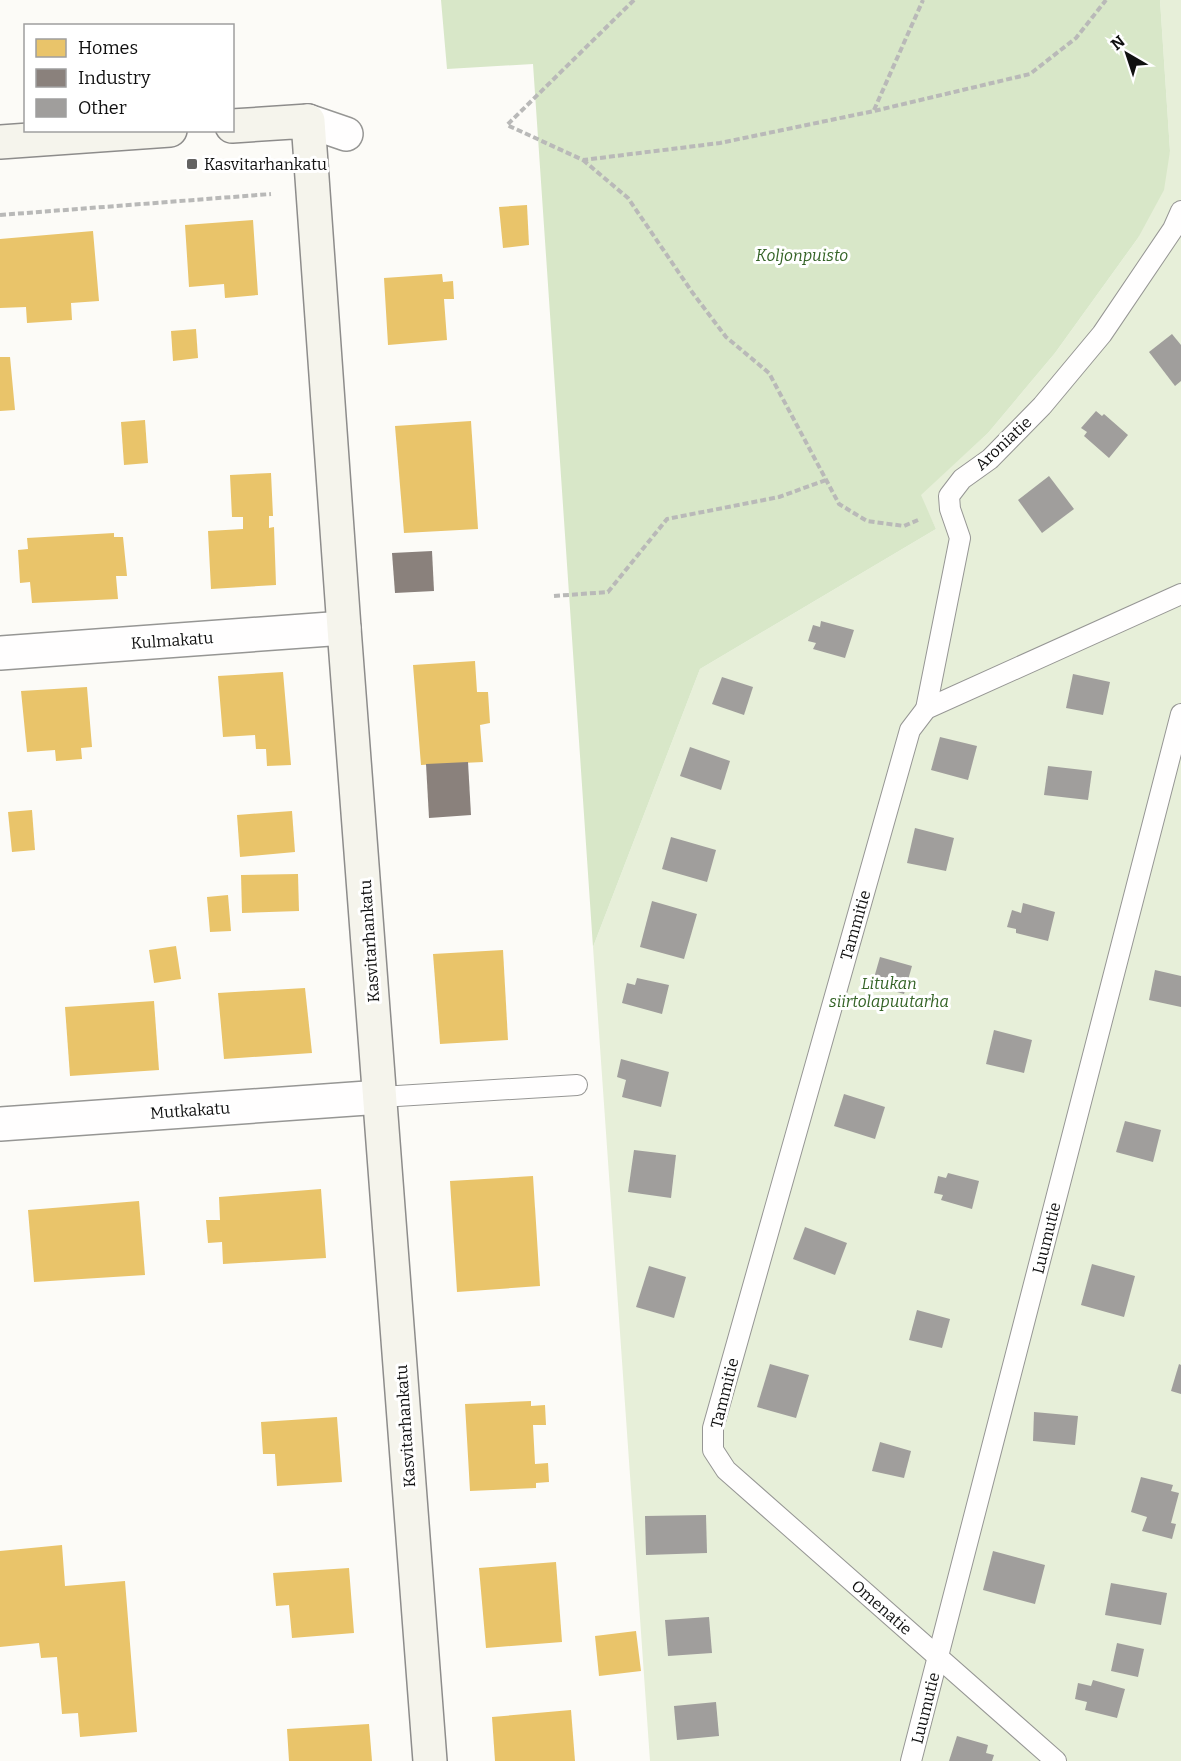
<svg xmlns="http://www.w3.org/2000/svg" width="1181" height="1761" font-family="Bitter,serif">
	<rect width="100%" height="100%" fill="#fcfbf7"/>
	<path fill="#e7efd9" d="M1160,0h21v1761h-531l-57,-814 107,-278 236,-140 -16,-34 68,-62 67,-80 83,-115 32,-87z"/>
	<path fill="#d8e7c8" d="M441,0h719l10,151 -6,39 -26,48 -83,115 -67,80 -67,62 15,34 -236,140 -107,278 -60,-883 -86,5z"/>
	<g fill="#e9c46a">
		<path d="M527,205l2,40 -26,3 -4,-41z"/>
		<path d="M253,220l5,75 -33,3 -1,-14 -35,3 -4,-62z"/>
		<path d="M93,231l6,70 -28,2 1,17 -45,3 -1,-16 -26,1v-69z"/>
		<path d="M442,274l1,8 10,-1 1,18h-10l3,41 -59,5 -4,-67z"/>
		<path d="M196,329l2,29 -25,3 -2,-30z"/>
		<path d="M0,357h10l5,53 -15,1z"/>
		<path d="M145,420l3,43 -24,2 -3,-43z"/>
		<path d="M471,421l7,108 -74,4 -9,-107z"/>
		<path d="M271,473l2,43h-4v12l5,-1 2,58 -65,4 -3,-58 35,-2v-12h-11l-2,-42z"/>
		<path d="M114,533v4h9l4,39h-11l2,23 -86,4 -2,-21 -10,1 -2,-33 10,-1 -1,-11z"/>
		<path d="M475,661l2,31h11l2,31 -10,2 3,37 -62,3 -8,-100z"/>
		<path d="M283,672l8,93 -24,1 -1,-17h-10l-1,-14 -32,2 -5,-61z"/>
		<path d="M87,687l5,60 -11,1 1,11 -26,2 -1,-11 -28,2 -6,-61z"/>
		<path d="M32,810l3,40 -23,2 -4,-40z"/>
		<path d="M292,811l3,41 -55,5 -3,-42z"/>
		<path d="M298,874l1,37 -57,2 -1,-38z"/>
		<path d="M228,895l3,36 -21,1 -3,-35z"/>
		<path d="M176,946l5,33 -27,4 -5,-33z"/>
		<path d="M503,950l5,90 -68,4 -7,-90z"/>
		<path d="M305,988l7,65 -88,6 -6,-66z"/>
		<path d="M154,1001l5,69 -89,6 -5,-69z"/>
		<path d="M533,1176l7,110 -83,6 -7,-111z"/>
		<path d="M321,1189l5,69 -103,6 -1,-22 -14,1 -2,-23h14l-1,-23z"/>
		<path d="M139,1201l6,74 -111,7 -6,-72z"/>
		<path d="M531,1401v5l14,-1 1,20h-13l2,39 13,-1 1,19 -13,1v5l-66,3 -5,-87z"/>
		<path d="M337,1417l5,65 -65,4 -2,-32h-12l-2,-32z"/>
		<path d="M62,1545l3,41 60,-5 12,151 -57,5 -2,-24 -16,1 -5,-57 -16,1 -2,-15 -39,4v-96z"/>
		<path d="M556,1562l6,80 -76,6 -7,-80z"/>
		<path d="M349,1568l5,65 -62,5 -3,-33 -13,1 -3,-33z"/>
		<path d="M636,1631l5,40 -42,5 -4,-40z"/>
		<path d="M571,1710l4,51h-80l-3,-44z"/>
		<path d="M369,1724l3,37h-83l-2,-32z"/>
	</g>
	<g fill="#8a817c">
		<path d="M432,551l2,40 -39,2 -3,-40z"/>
		<path d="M468,762l3,53 -42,3 -3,-54z"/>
	</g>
	<g fill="#a09e9c">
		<path d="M1172,334l9,11v36l-6,5 -26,-34z"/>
		<path d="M1096,411l6,5 2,-2 24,21 -19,23 -25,-22 3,-4 -6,-4z"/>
		<path d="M1049,476l25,33 -32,24 -24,-33z"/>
		<path d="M821,621l33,9 -9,28 -32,-9 3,-6 -8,-2 5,-16 7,2z"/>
		<path d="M1073,674l37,8 -7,33 -37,-7z"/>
		<path d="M722,677l31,10 -9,28 -32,-11z"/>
		<path d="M940,737l37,9 -9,34 -37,-10z"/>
		<path d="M690,747l40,14 -9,29 -41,-14z"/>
		<path d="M1048,766l44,5 -4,29 -44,-5z"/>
		<path d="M915,828l39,10 -8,33 -39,-8z"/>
		<path d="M671,837l45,13 -9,32 -45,-13z"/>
		<path d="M652,901l45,13 -13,45 -44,-12z"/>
		<path d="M1023,903l32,9 -7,29 -32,-8v-4l-9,-2 5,-17 9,3z"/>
		<path d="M880,957l32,9 -8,28 -32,-9z"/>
		<path d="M1155,970l26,6v31l-32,-7z"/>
		<path d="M637,978l32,7 -7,29 -40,-11 5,-20 8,2z"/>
		<path d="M994,1030l38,10 -8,33 -38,-9z"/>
		<path d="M621,1059l48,13 -8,35 -39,-10 4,-17 -9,-3z"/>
		<path d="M844,1094l41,13 -10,32 -41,-13z"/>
		<path d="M1125,1121l36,9 -8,32 -37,-10z"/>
		<path d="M634,1150l42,5 -5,43 -43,-6z"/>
		<path d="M948,1173l31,8 -7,28 -31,-9 2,-5 -9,-2 4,-17 8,2z"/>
		<path d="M805,1227l42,16 -12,32 -42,-16z"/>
		<path d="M1092,1264l43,12 -11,41 -43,-12z"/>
		<path d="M649,1266l37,11 -12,41 -38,-11z"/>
		<path d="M917,1310l33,9 -8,29 -33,-8z"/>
		<path d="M770,1364l39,11 -13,43 -39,-11z"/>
		<path d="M1179,1364l2,1v29l-10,-3z"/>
		<path d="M1034,1412l44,4 -3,29 -42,-4z"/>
		<path d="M880,1442l31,9 -7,27 -32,-7z"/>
		<path d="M1141,1477l32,8 -2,6 8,2 -8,30 5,1 -4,15 -30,-8 5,-14 -16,-5z"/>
		<path d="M706,1515l1,38 -61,2 -1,-39z"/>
		<path d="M993,1551l52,14 -10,39 -52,-14z"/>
		<path d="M1111,1583l56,10 -6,32 -56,-10z"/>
		<path d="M709,1617l3,36 -44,3 -3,-36z"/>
		<path d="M1117,1643l27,6 -6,28 -27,-6z"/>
		<path d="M1093,1680l32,9 -8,29 -32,-8 2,-8 -12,-3 3,-16 13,3z"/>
		<path d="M716,1702l3,34 -42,4 -3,-34z"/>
		<path d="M957,1736l31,9 -2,8 8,2 -2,6h-43z"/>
	</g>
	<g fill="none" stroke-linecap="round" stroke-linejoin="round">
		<g stroke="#969694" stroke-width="22">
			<g id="lane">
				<path d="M926,709l34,-171 -10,-29 -1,-13 13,-17 28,-20 52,-53 60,-72 71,-105 8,-18"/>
				<path d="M381,1097l196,-12"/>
				<path d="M911,1761l270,-1047"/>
				<path d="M1056,1761l-330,-291 -13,-20v-22l197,-698 16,-21 255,-115"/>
			</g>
		</g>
		<g stroke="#969694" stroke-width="36">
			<g id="street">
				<path d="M308,121l38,13"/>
				<path d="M0,653l344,-25"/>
				<path d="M0,1124l381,-27"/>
			</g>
		</g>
		<g stroke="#8d8c8b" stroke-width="36">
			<g id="secondary">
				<path d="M232,126l76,-5 36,507 86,1133"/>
				<path d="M0,142l170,-12"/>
			</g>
		</g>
		<g stroke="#b9b9b8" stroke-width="4" stroke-dasharray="6 3" stroke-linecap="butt">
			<path d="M634,0l-127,125 76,35 137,-17 154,-32 156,-37 46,-36 30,-38"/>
			<path d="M874,110l49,-110"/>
			<path d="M583,160l45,38 64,94 34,45 43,36 70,131 28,17 37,5 14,-6"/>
			<path d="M0,215l271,-21"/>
			<path d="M554,596l54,-4 59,-73 112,-22 47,-17"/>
		</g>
		<use href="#lane" stroke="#fffefe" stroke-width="20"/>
		<use href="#street" stroke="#fffefe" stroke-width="33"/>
		<use href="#secondary" stroke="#f5f4ec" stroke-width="33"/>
	</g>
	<rect fill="#636261" stroke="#fff" stroke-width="2" x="186" y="158" width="12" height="12" rx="3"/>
	<g text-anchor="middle" stroke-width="6" stroke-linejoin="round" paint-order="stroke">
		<g font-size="16" fill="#101010" stroke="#fff" text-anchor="start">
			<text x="204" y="170">Kasvitarhankatu</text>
		</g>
		<g font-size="16" font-style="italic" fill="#346326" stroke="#fff">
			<text x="802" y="261">Koljonpuisto</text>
			<text x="889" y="989">Litukan<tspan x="889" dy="18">siirtolapuutarha</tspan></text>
		</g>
		<g font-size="16" fill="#101010" stroke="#fff">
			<text transform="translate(1003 443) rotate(-43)" y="6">Aroniatie</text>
			<text transform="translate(172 640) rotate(-4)" y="6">Kulmakatu</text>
			<text transform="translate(855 925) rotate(-74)" y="6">Tammitie</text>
			<text transform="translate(369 941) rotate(-94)" y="6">Kasvitarhankatu</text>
			<text transform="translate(190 1110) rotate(-4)" y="6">Mutkakatu</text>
			<text transform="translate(1046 1238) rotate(-76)" y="6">Luumutie</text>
			<text transform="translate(724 1393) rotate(-76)" y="6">Tammitie</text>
			<text transform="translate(405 1426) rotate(-94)" y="6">Kasvitarhankatu</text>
			<text transform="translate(882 1607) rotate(41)" y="6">Omenatie</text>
			<text transform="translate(925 1708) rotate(-76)" y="6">Luumutie</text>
		</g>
	</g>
	<rect x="24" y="24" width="210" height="108" fill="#ffffff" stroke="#9f9f9f" stroke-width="1.5"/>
	<rect x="36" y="39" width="30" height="18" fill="#e9c46a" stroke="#9f9f9f" stroke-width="1.5"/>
	<text x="78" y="54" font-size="18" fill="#101010">Homes</text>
	<rect x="36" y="69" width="30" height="18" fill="#8a817c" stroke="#9f9f9f" stroke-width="1.5"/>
	<text x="78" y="84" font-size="18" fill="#101010">Industry</text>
	<rect x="36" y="99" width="30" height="18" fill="#a09e9c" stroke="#9f9f9f" stroke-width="1.5"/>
	<text x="78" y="114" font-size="18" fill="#101010">Other</text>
	<g transform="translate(1127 54) rotate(321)" stroke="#ffffff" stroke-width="4.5" paint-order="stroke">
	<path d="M0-4.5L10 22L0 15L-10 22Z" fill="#101010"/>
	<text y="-9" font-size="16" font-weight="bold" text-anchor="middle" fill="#101010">N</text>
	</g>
</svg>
